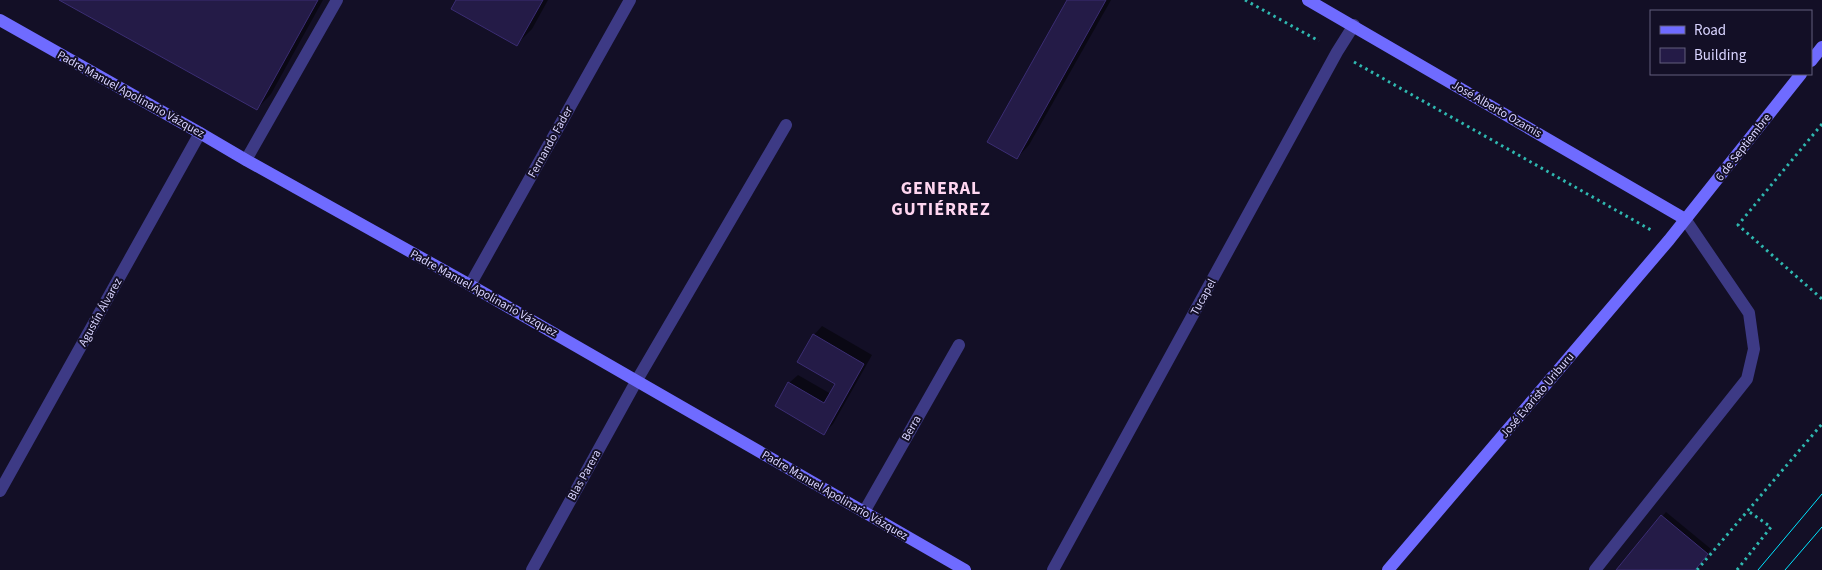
<svg xmlns="http://www.w3.org/2000/svg" width="1822" height="570" font-family="'Source Sans 3',sans-serif">
	<rect width="100%" height="100%" fill="#130f26"/>
	<g fill="#0007">
		<path d="M61,0h262l-52,94 -14,15z"/>
		<path d="M457,0h91l-16,29 -15,15z"/>
		<path d="M1068,0h43l-82,145 -12,13z"/>
		<path d="M822,326l50,29 -39,69 -9,9 -35,-50 9,-8 33,19 6,-11 -23,-48z"/>
		<path d="M1666,512l45,37 -17,21h-77z"/>
	</g>
	<g fill="#241b47" stroke="#3b2d73">
		<path d="M59,0h259l-61,110z"/>
		<path d="M456,0h87l-26,46 -66,-37z"/>
		<path d="M1067,0h39l-89,159 -30,-17z"/>
		<path d="M813,334l51,30 -40,71 -49,-29 13,-24 36,21 11,-19 -38,-22z"/>
		<path d="M1661,515l47,39 -13,16h-79z"/>
	</g>
	<g fill="none" stroke-linecap="round" stroke-linejoin="round">
		<g stroke="#2fb8b0" stroke-width="3" stroke-dasharray="2.5 4" stroke-linecap="butt">
			<path d="M1245,0l74,41"/>
			<path d="M1354,62l297,168"/>
			<path d="M1822,124l-84,101 84,74"/>
			<path d="M1697,570l125,-146"/>
			<path d="M1737,570l34,-43 -23,-16"/>
		</g>
		<g stroke="#3d3a85" stroke-width="12">
			<path d="M246,160l91,-160"/>
			<path d="M637,380l149,-255"/>
			<path d="M864,512l95,-167"/>
			<path d="M1595,570l152,-191 7,-30 -5,-36 -64,-94"/>
		</g>
		<g stroke="#3d3a85" stroke-width="12">
			<path d="M470,285l160,-285"/>
			<path d="M0,491l200,-358"/>
			<path d="M532,570l105,-190"/>
			<path d="M1053,570l284,-518 17,-27"/>
		</g>
		<g stroke="#6f6bff" stroke-width="12">
			<path d="M1308,0l377,219"/>
			<path d="M0,20l200,113 46,27 224,125 495,285"/>
			<path d="M1811,61l11,-14"/>
			<path d="M1388,570l281,-330 132,-166"/>
		</g>
		<g stroke="#00e5ff" stroke-width="1">
			<path d="M1758,570l64,-76"/>
			<path d="M1785,570l37,-43"/>
		</g>
	</g>
	<g text-anchor="middle" stroke-width="4" stroke-linejoin="round" paint-order="stroke">
		<g font-size="12" fill="#d9d4ff" stroke="#130f26">
			<text transform="translate(131 94) rotate(29)" y="4">Padre Manuel Apolinario Vázquez</text>
			<text transform="translate(1497 109) rotate(30)" y="4">José Alberto Ozamis</text>
			<text transform="translate(550 142) rotate(-61)" y="4">Fernando Fader</text>
			<text transform="translate(1743 147) rotate(-52)" y="4">6 de Septiembre</text>
			<text transform="translate(484 293) rotate(29)" y="4">Padre Manuel Apolinario Vázquez</text>
			<text transform="translate(1203 297) rotate(-61)" y="4">Tucapel</text>
			<text transform="translate(100 312) rotate(-61)" y="4">Agustín Álvarez</text>
			<text transform="translate(1537 395) rotate(-50)" y="4">José Evaristo Uriburu</text>
			<text transform="translate(911 428) rotate(-61)" y="4">Berra</text>
			<text transform="translate(584 475) rotate(-61)" y="4">Blas Parera</text>
			<text transform="translate(835 495) rotate(30)" y="4">Padre Manuel Apolinario Vázquez</text>
		</g>
		<g font-size="18" font-weight="bold" letter-spacing="1" fill="#ffd6f0" stroke="#130f26">
			<text x="941" y="194">GENERAL<tspan x="941" dy="21">GUTIÉRREZ</tspan></text>
		</g>
	</g>
	<rect x="1650" y="10" width="162" height="65" fill="#130f26" stroke="#625e7d"/>
	<rect x="1660" y="26" width="25" height="8" fill="#6f6bff" stroke="#625e7d"/>
	<text x="1694" y="35" font-size="15" fill="#d9d4ff">Road</text>
	<rect x="1660" y="48" width="25" height="15" fill="#241b47" stroke="#625e7d"/>
	<text x="1694" y="60" font-size="15" fill="#d9d4ff">Building</text>
</svg>
